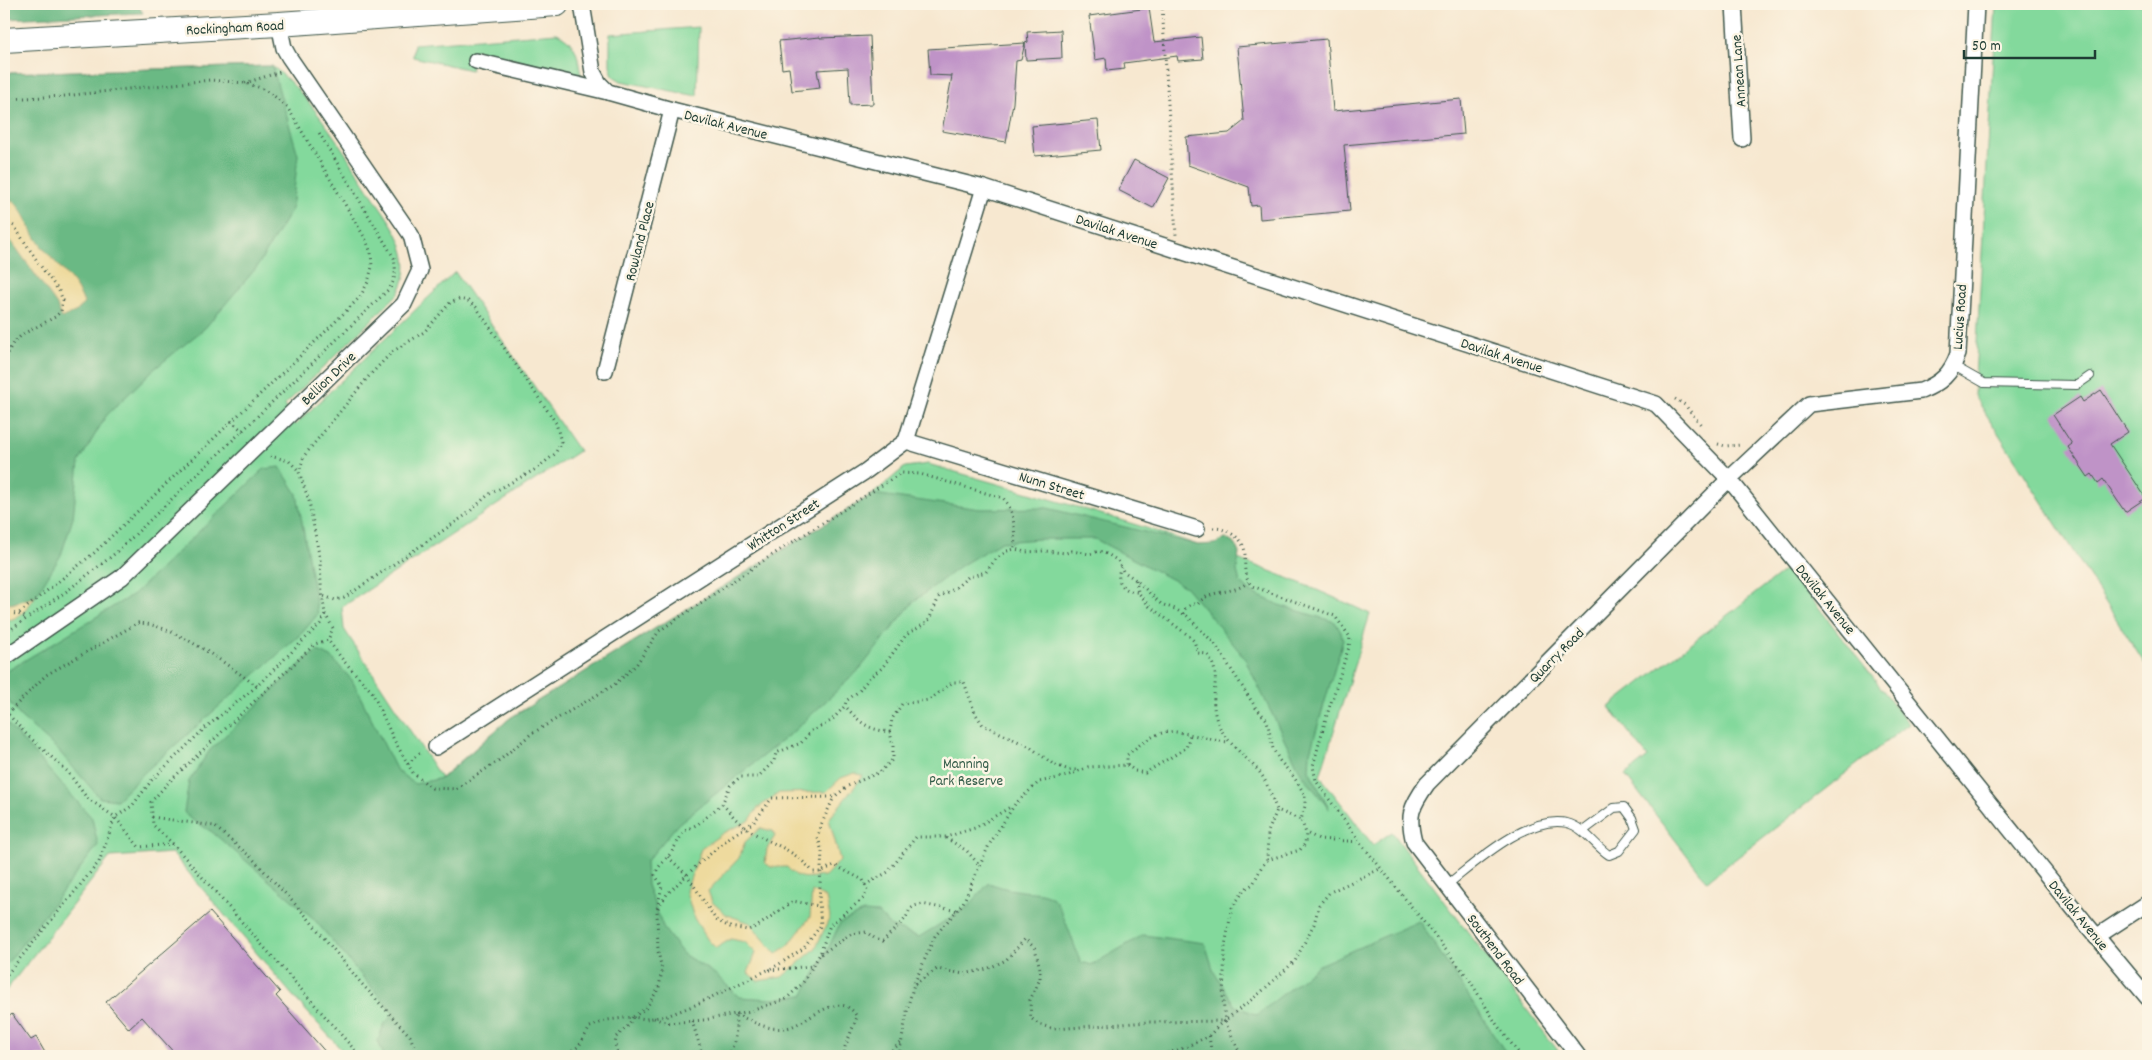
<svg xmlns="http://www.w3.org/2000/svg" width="2152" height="1060" font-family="Dekko,sans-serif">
	<rect width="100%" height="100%" fill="#fcf5e5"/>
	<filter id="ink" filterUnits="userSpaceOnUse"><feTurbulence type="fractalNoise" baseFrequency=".02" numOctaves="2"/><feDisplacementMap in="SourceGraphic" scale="10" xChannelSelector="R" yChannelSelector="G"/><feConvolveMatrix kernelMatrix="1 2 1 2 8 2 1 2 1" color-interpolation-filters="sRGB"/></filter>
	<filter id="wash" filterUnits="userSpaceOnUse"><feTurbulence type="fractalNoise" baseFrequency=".0096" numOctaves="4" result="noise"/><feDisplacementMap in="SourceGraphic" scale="20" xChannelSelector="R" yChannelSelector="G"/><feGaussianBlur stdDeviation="1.12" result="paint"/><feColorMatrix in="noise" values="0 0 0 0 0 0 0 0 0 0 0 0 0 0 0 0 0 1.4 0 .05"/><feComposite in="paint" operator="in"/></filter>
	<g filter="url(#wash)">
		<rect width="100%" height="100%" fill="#f7e8d0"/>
		<g fill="#83d99c" stroke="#518b68">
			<path d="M1996,4h152v665l-174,-274z"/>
			<path d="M699,27l-2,69 -76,-15 -8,-5 -3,-11v-31z"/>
			<path d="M557,33c21,11 20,21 24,43l-106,-26 -4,20 -58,-13 1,-13z"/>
			<path d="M272,66c38,28 73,87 99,127 12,19 28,38 33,60 4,16 1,27 -6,41l-113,111 10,20 160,-153 124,179 -237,156 2,22 97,149 69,-60 363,-224 32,-27 23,-3c149,43 302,83 442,150l-50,162 53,69 19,-13 170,224h-1215l-54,-60 -121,-143 -62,4 -106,136v-920z"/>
			<path d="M1788,568l121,156 -202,157 -82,-106 23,-18 -39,-50z"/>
		</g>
		<g fill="#6ab984" stroke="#447b5c">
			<path d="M4,4h133l6,9 -139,6z"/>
			<path d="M272,66l26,89 -6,54 -35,58 -52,61 -52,42 -47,46 -27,46 -6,56 -12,37 -26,42 -24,7 -7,-2v-529z"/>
			<path d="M280,467l17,27 21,120 -16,19 -156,138 -29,29 -17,-2 -43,-49 -37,-33 -13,-17 -3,-7v-19l130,-79 130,-125z"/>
			<path d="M873,494l107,15 67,-1 151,37 17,-1 10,-6 10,6 4,9 -2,18 3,11 12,11 30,13 53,16 6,10 2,8 -33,112 -1,18 20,39 -28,-36 -57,-116 -58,-70 -91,-48h-56l-38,3 -39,23 -48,36 -55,69 -64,60 -117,94 -32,38 1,23 17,44 19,25 32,20 24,23 33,2 31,-4 20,-35 17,-37 23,-11 15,1 12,13 29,11 49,-30 21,-24c8,3 17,6 26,7 12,3 27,0 38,8 8,6 22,51 28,64l11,3 51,-30 62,8 9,29 21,34 22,9 62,-50 100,-44 89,135h-1124l-6,-15 6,-17 10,-10 -81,-96 -101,-86 -24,-15 -4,-5 5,-31 21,-31 97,-92 11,-7 13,6 21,23 45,91 18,13 27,-6 68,-60z"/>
			<path d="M4,720l88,98 6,27 -88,115 -6,5z"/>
		</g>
		<g fill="#eeda9e" stroke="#868c69">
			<path d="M4,201h10c11,13 16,29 26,43 14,19 36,36 44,59l-7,8 -16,7 -4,-13 -45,-63 -8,-7z"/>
			<path d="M35,597c-8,11 -16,24 -31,23v-18l7,2z"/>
			<path d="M855,773l8,3 -34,43 11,41 -15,16c-19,1 -25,6 -38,-9h-16l-6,-4 2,-14 8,-13 -2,-5 -13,-3 -15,14 -6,16 -31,33 4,11 15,13 23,8 26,31 12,-8 22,-29 2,-26 14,7 4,19 -15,32 -33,28 -24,4 -10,-8 8,-20 -11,-11 -14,-3 -15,9 -8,-8 -14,-22 -8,-27 15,-42 22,-16 26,-12 9,-13 21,-15 47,-1 15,-14z"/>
		</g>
		<g id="blocks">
			<g fill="#bf93c7">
				<path d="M1149,8l5,34 47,-5 2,22 -25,2 -1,-5 -53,7 1,6 -18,2 -1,-13 -11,2 -6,-44z"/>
				<path d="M1061,30l1,28 -36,2 -1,-17 3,-1 -1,-10z"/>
				<path d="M870,36l3,68 -23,1 -2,-37 -31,2 3,18 -28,3 -3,-23 -7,1 -3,-28 41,-4v1z"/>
				<path d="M1327,39l6,72 128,-12 3,35 -120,11 6,66 -90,8 -1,-14 -8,1 -2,-19 -61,-22 -2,-28 43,-4 15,-12 -7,-74z"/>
				<path d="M1025,43l-4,17 -5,1 -3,42 -7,39 -64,-11 10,-55 -22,-1 -2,-26z"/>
				<path d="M1098,120l3,30 -66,6 -3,-30z"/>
				<path d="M1134,160l35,18 -16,30 -35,-18z"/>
				<path d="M2101,390l27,42 -18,12 36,54 -21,14 -22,-33 -5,4 -6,-9 -4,3 -20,-30 4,-3 -19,-29 27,-18 3,5z"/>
				<path d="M210,912l70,80 -4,4 53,60h-152l-35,-39 -13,12 -23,-27z"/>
				<path d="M12,1014l19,26 5,-3 11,19h-43v-35z"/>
			</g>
		</g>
	</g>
	<g filter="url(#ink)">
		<use href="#blocks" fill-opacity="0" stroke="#3f574b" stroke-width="1"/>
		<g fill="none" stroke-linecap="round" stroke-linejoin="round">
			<g stroke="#3f574b" stroke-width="10">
				<g id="lane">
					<path d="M1954,366l30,17 93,2 13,-9"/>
					<path d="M1447,885c28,-22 81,-71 120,-62 17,4 28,23 42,32l10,-4 17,-22 -4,-11 -8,-11 -10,1 -31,23"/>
				</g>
			</g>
			<g stroke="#3f574b" stroke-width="18">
				<g id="street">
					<path d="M582,4l11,68 6,11 9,9 64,18 312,78 672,216 73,75 358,446 61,73"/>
					<path d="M1734,4l8,135"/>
					<path d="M476,61l132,31"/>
					<path d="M605,371l67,-261"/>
					<path d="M906,441l291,88"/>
					<path d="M4,658l118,-81 282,-273 16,-34 -9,-35 -122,-178 -5,-9 -5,-24"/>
					<path d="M436,747l430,-276 40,-30 78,-253"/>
					<path d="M2096,937l52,-34"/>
					<path d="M1578,1056l-164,-214c-7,-27 -3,-35 13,-58l302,-305 80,-75 112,-13c20,-8 30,-17 37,-37l18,-350"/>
				</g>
			</g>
			<g stroke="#3f574b" stroke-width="26">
				<path id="primary" d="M4,40l275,-16 278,-20"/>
			</g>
			<g stroke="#3f574b" stroke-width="3" stroke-dasharray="1 4" stroke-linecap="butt">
				<path d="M1162,4l14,231"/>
				<path d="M245,83l35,-11"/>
				<path d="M4,99l60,-3 146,-16 35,3 16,5 12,7 14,12 7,11 72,122 5,13 1,14 -4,15 -8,15 -39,39 -227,217 -76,61"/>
				<path d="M4,221l10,5 30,45 15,20 4,9 -2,11 -6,6 -32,17 -10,9 -9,16"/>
				<path d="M1675,399l10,6 17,21"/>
				<path d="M231,421l12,10"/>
				<path d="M1718,444l7,2 16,-1"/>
				<path d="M270,456l19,5 10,10"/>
				<path d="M1213,528c8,0 12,2 19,6 25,15 3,34 20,52l83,30 15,21 -1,10 -23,71 -13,48 3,15 44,61 109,137 28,46 24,31"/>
				<path d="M1121,567c-7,14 3,25 17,25l11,14 39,29 6,6 4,12 9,1c16,21 3,37 8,60 6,27 30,40 46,60 7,10 11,25 16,36l24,10"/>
				<path d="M1136,580l2,12"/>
				<path d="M4,613l14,1 9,4"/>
				<path d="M325,614l8,14 -5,12"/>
				<path d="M1184,614l1,-5 7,-5h6c12,-16 36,-9 50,-22"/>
				<path d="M4,634l63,-43 50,-39 273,-264c6,-11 6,-18 4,-30l-76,-127"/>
				<path d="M4,706l4,8 19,21 40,36 20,27 28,19 24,30 34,-3 187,212"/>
				<path d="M4,717l42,-42 92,-52c36,1 89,42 119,63"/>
				<path d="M890,732l2,-13 10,-15 27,-4 24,-18h11l11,31 8,12 47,22 23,17 16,6h10"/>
				<path d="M408,764l10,-10 5,-2"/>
				<path d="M1127,765l8,6 10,2 41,-25 4,-13"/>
				<path d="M152,817l62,9 38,32 55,59 54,66 49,53 8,20"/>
				<path d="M946,838l21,13 12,14"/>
				<path d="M173,844l-20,-19 -2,-23 17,-19 147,-139 13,-4 15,20 29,32 22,48 19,33 19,15 24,1 45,-30 30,-25 83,-49 22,-20 23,-34 107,-72 135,-86 19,1 83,24c13,14 11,33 12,51l10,3 19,-1 22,2 6,-2 18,3 9,-3 10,4 9,6 5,10 13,9 25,24 14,5 12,7 28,28 41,64 11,12 6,29 7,12 14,16 11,18v11l-4,14 5,13 13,6 41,3"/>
				<path d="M668,857l19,18 29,45 14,7 18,3 10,-4 35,-25 26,5"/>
				<path d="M1267,860l33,-10 5,-6 1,-11"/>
				<path d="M865,885l23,-13 28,-35h30l29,-9 37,-22"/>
				<path d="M658,908l9,-14 27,-26 36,-31 24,-15 18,-24 62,-1 14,-11 32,-14 13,-13v-13l-3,-14c-24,-3 -29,-9 -45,-26"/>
				<path d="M821,954l30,-20 15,-2 11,8 6,1 23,-23 4,-9 4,-3 8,-2 35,7"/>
				<path d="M769,970l44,-4"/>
				<path d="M4,978l95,-116 16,-45 17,-11 20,-26 53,-52 52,-42 63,-62 5,-10 -4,-30 -1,-24 -11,-59 -10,-29 5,-16 65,-80 23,-24 32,-20 26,-29 9,-4 9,2 8,6 80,116 5,19 -6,12 -19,15 -48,26 -22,20 -122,83 -9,2 -12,-4"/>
				<path d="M915,984l22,-15 27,5 23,-5 19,-9 19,-21 10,9 5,21v10l-10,21 1,18 7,6 16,5 94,-7 77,-1"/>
				<path d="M736,1014c15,7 32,17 49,14 21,-2 55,-42 72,-11l-12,30 -1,9"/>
				<path d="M654,1018l13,5 37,-3 47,-9 35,-12 16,-15 18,-30 10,-29 34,-27 3,-9 -4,-9 -29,-15 -13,7h-8c-21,-25 -41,-27 -66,-43 -9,-6 -17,-17 -25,-25"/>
				<path d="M692,1021l11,35"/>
				<path d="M1209,1036l3,20"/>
				<path d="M564,1056l15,-10 11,-19 17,-7 26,-3 13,-9 13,-20 3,-18 -4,-19 -1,-42 5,-23 -7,-11 3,-7 13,-15 13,-22 14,-7 24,-20 8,-18 10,-9h18l16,-16 2,-8 25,-10 10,-12 20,-10 14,-15 1,-5 13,-10 11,-14 12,-9 24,-33 22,-13 11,-25 15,-8 14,-12 18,-5 9,-12 12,-9 8,-2"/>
				<path d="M619,1056l-4,-11 1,-8 12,-11 5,-9 13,2 21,-3 28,-11 83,-40 26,-17 17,-23 -2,-24 3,-49 -4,-15 4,-14 12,-26"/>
				<path d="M728,1056c8,-13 9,-27 7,-42"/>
				<path d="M884,1056l17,-13"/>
				<path d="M899,1056l9,-50 6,-22 21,-48 28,-33 26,-58 26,-41 24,-22 28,-6 21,-9 39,-2v-10c11,-9 25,-21 40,-23 16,-2 43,9 61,10"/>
				<path d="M1158,1056l23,-7 28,-13 10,-11 41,-32 35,-32 19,-37 5,-19 11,-13 52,-24"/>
				<path d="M1246,1056l-8,-7 -13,-28 -2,-22 2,-53 7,-38 13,-19 8,-5 8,-16 6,-8 1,-28 9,-22"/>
			</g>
			<use href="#lane" stroke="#fff" stroke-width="8"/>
			<use href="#street" stroke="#fff" stroke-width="15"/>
			<use href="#primary" stroke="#fff" stroke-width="24"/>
		</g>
	</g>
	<g text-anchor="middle" stroke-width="5" stroke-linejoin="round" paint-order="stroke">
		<g font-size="15" fill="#1f3d34" stroke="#fcf5e5">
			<text transform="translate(235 27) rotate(-3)" y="5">Rockingham Road</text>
			<text transform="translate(1738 71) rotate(-94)" y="5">Annean Lane</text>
			<text transform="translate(726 124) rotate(14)" y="5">Davilak Avenue</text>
			<text transform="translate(1117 231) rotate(18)" y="5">Davilak Avenue</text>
			<text transform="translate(639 241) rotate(-76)" y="5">Rowland Place</text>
			<text transform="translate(1959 317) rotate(-86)" y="5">Lucius Road</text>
			<text transform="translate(1502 355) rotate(18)" y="5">Davilak Avenue</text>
			<text transform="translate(328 378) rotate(-44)" y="5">Bellion Drive</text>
			<text transform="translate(1052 485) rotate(17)" y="5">Nunn Street</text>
			<text transform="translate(783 524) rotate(-33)" y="5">Whitton Street</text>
			<text transform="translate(1826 599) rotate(51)" y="5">Davilak Avenue</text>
			<text transform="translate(1556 655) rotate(-45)" y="5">Quarry Road</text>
			<text transform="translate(2079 915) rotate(51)" y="5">Davilak Avenue</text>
			<text transform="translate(1496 949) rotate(53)" y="5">Southend Road</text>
		</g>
		<g font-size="15" fill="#335c49" stroke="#fcf5e5">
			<text x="966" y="768">Manning<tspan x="966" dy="17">Park Reserve</tspan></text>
		</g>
	</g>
	<rect width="2152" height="1060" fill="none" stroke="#fcf5e5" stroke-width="20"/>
	<path d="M1964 50v8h131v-8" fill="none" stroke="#1f3d34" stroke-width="2.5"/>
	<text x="1972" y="50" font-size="15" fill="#1f3d34" stroke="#fcf5e5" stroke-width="4" paint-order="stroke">50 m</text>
</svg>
